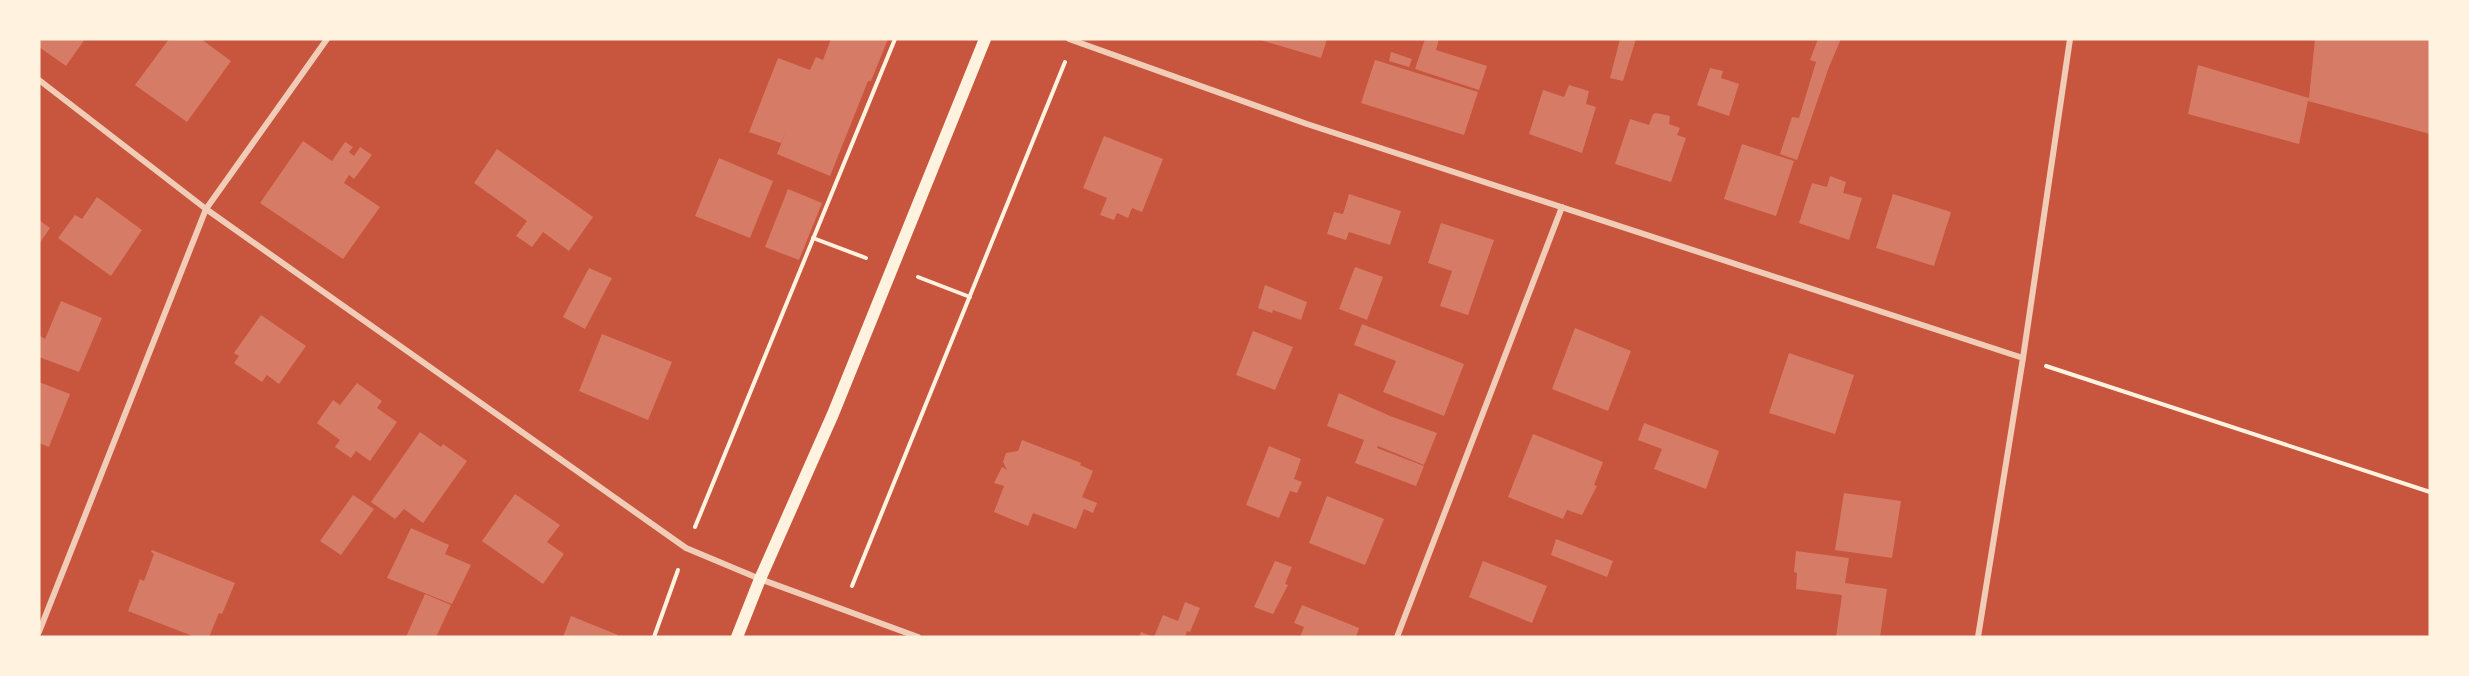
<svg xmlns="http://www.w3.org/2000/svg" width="2469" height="676" font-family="'Roboto Condensed',sans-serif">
	<rect width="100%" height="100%" fill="#c8553d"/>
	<g fill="#d67c66">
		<path d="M39,39h46l-19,27 -27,-19z"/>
		<path d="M169,39h32l30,22 -44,61 -52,-37z"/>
		<path d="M831,39h57l-17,42h-3l-38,95 -53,-22 9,-22 -5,11 -32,-11 29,-74 32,12 6,-13 7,3z"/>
		<path d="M1257,39h70l-6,19z"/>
		<path d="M1425,39h14l-3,11 51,16 -8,24 -64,-21z"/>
		<path d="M1620,39h16l-13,42 -13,-3z"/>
		<path d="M1818,39h23l-12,28 -32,93 -17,-6 12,-37 7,1 17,-56 -6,-2z"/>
		<path d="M2315,39h115v95l-122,-33 -9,43 -111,-30 10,-49 111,33z"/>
		<path d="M1391,52l21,7 -3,8 -20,-6z"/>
		<path d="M1375,60l103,32 -14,43 -103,-32z"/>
		<path d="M1710,68l13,3 -2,7 18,6 -10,32 -32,-11z"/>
		<path d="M1569,85l20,6 -3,13 10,3 -14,46 -53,-19 14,-44 21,7z"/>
		<path d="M1656,113l14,3 -1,8 11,4 -3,7 9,3 -15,44 -56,-18 15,-45 19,6 4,-11z"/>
		<path d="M1104,136l59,23 -21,53 -10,-4 -4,10 -11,-5 -3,7 -14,-5 7,-17 -24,-10z"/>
		<path d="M303,141l29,20 13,-19 8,5 -4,5 5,4 6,-9 12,8 -18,24 -5,-4 -5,8 36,24 -37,52 -83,-56z"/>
		<path d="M1742,144l52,17 -18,55 -52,-17z"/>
		<path d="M497,149l96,68 -24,34 -26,-19 -11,15 -16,-11 11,-15 -53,-38z"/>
		<path d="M719,158l54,23 -23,57 -55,-22z"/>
		<path d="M1830,176l16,6 -3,11 19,5 -13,42 -50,-17 13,-40 15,4z"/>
		<path d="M788,189l34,14 -23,57 -34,-13z"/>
		<path d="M1349,194l52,17 -11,34 -41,-13 -3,8 -19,-6 7,-22 9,2z"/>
		<path d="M1893,194l58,18 -17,54 -58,-18z"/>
		<path d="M97,197l45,33 -31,46 -53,-38 17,-23 7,4z"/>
		<path d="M39,220l11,8 -11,16z"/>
		<path d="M1441,223l53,17 -26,75 -28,-9 12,-35 -24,-8z"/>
		<path d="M1355,267l28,10 -16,43 -28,-11z"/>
		<path d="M589,268l23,10 -27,51 -22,-12z"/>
		<path d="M1265,285l42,17 -6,18 -28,-10 -1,3 -14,-5z"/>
		<path d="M61,301l41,17 -23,54 -40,-15v-22l6,4z"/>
		<path d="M261,315l45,31 -27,38 -12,-9 -5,7 -28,-19 5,-7 -5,-3z"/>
		<path d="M1362,324l102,40 -20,52 -61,-24 13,-31 -42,-16z"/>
		<path d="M1575,328l56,23 -23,60 -56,-22z"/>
		<path d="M1253,331l40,16 -18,43 -39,-15z"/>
		<path d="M602,334l70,28 -24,58 -69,-29z"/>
		<path d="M1789,353l65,22 -19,59 -66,-21z"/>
		<path d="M39,382l31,12 -21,53 -10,-4z"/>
		<path d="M357,383l25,18 -5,7 20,14 -27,39 -14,-10 -5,7 -16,-11 5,-7 -23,-17 16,-23 7,5z"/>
		<path d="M1339,393l51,23 47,17 -13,32 -46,-19 -1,2 47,18 -8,20 -61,-23 9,-23 -37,-14z"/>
		<path d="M1644,423l75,28 -13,38 -52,-20 8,-20 -24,-9z"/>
		<path d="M420,432l21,15 2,-3 24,17 -44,62 -19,-14 -9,10 -24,-17z"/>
		<path d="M1533,434l70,28 -9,23 3,1 -15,29 -15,-5 -4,9 -55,-22z"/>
		<path d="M1022,440l59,23 -1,2 13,6 -11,26 15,6 -4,10 -9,-4 -8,20 -43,-16 -5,13 -34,-14 10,-26 -10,-3 8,-16 5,3 -4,-8 3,-9 12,-2z"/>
		<path d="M1269,446l32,13 -7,20 8,3 -5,11 -7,-2 -11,27 -33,-13z"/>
		<path d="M1844,493l57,8 -9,57 -57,-8z"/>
		<path d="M515,494l45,31 -13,17 17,12 -21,30 -61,-43z"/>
		<path d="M353,495l21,14 -33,46 -21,-14z"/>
		<path d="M1327,496l57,23 -19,46 -56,-22z"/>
		<path d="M411,528l38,17 -4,9 26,11 -19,39 -65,-26z"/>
		<path d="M1556,539l57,22 -6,16 -56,-22z"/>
		<path d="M152,550l83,33 -13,31 -3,-1 -10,24h-14l-67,-26 12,-32 4,2 10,-27 -3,-2z"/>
		<path d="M1796,551l53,7 -4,25 42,6 -7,48h-44l6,-42 -46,-6 1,-16 -3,-1z"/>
		<path d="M1275,561l17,6 -7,17 3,1 -15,29 -19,-7z"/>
		<path d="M1483,561l64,25 -15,37 -63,-26z"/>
		<path d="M425,594l26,11 -15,32h-30z"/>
		<path d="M1185,602l15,6 -10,24 -3,-1 -2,6h-46l2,-5 13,5 9,-22 15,6z"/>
		<path d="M1302,605l57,23 -3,9h-56l4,-10 -10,-4z"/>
		<path d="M571,616l47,19 -1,2h-54z"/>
	</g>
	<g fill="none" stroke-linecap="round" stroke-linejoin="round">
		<g stroke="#fff3e0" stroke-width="4">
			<path d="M813,238l53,20"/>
			<path d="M918,277l52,20"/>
			<path d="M2046,366l384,126"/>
			<path d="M695,527l200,-488"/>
			<path d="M852,586l213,-524"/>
			<path d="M654,637l24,-67"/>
		</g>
		<g stroke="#f1ccb7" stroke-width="6">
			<path d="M1069,39l238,85 716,234"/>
			<path d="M39,80l167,129 480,339 74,31 158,58"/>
			<path d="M39,632l167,-423 121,-170"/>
			<path d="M1397,637l165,-430"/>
			<path d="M1978,637l45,-279 47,-319"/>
		</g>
		<path stroke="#fff3e0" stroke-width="12" d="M737,637l23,-58 73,-165 152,-375"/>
	</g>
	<rect width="2469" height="676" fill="none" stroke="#fff3e0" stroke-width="81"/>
</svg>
